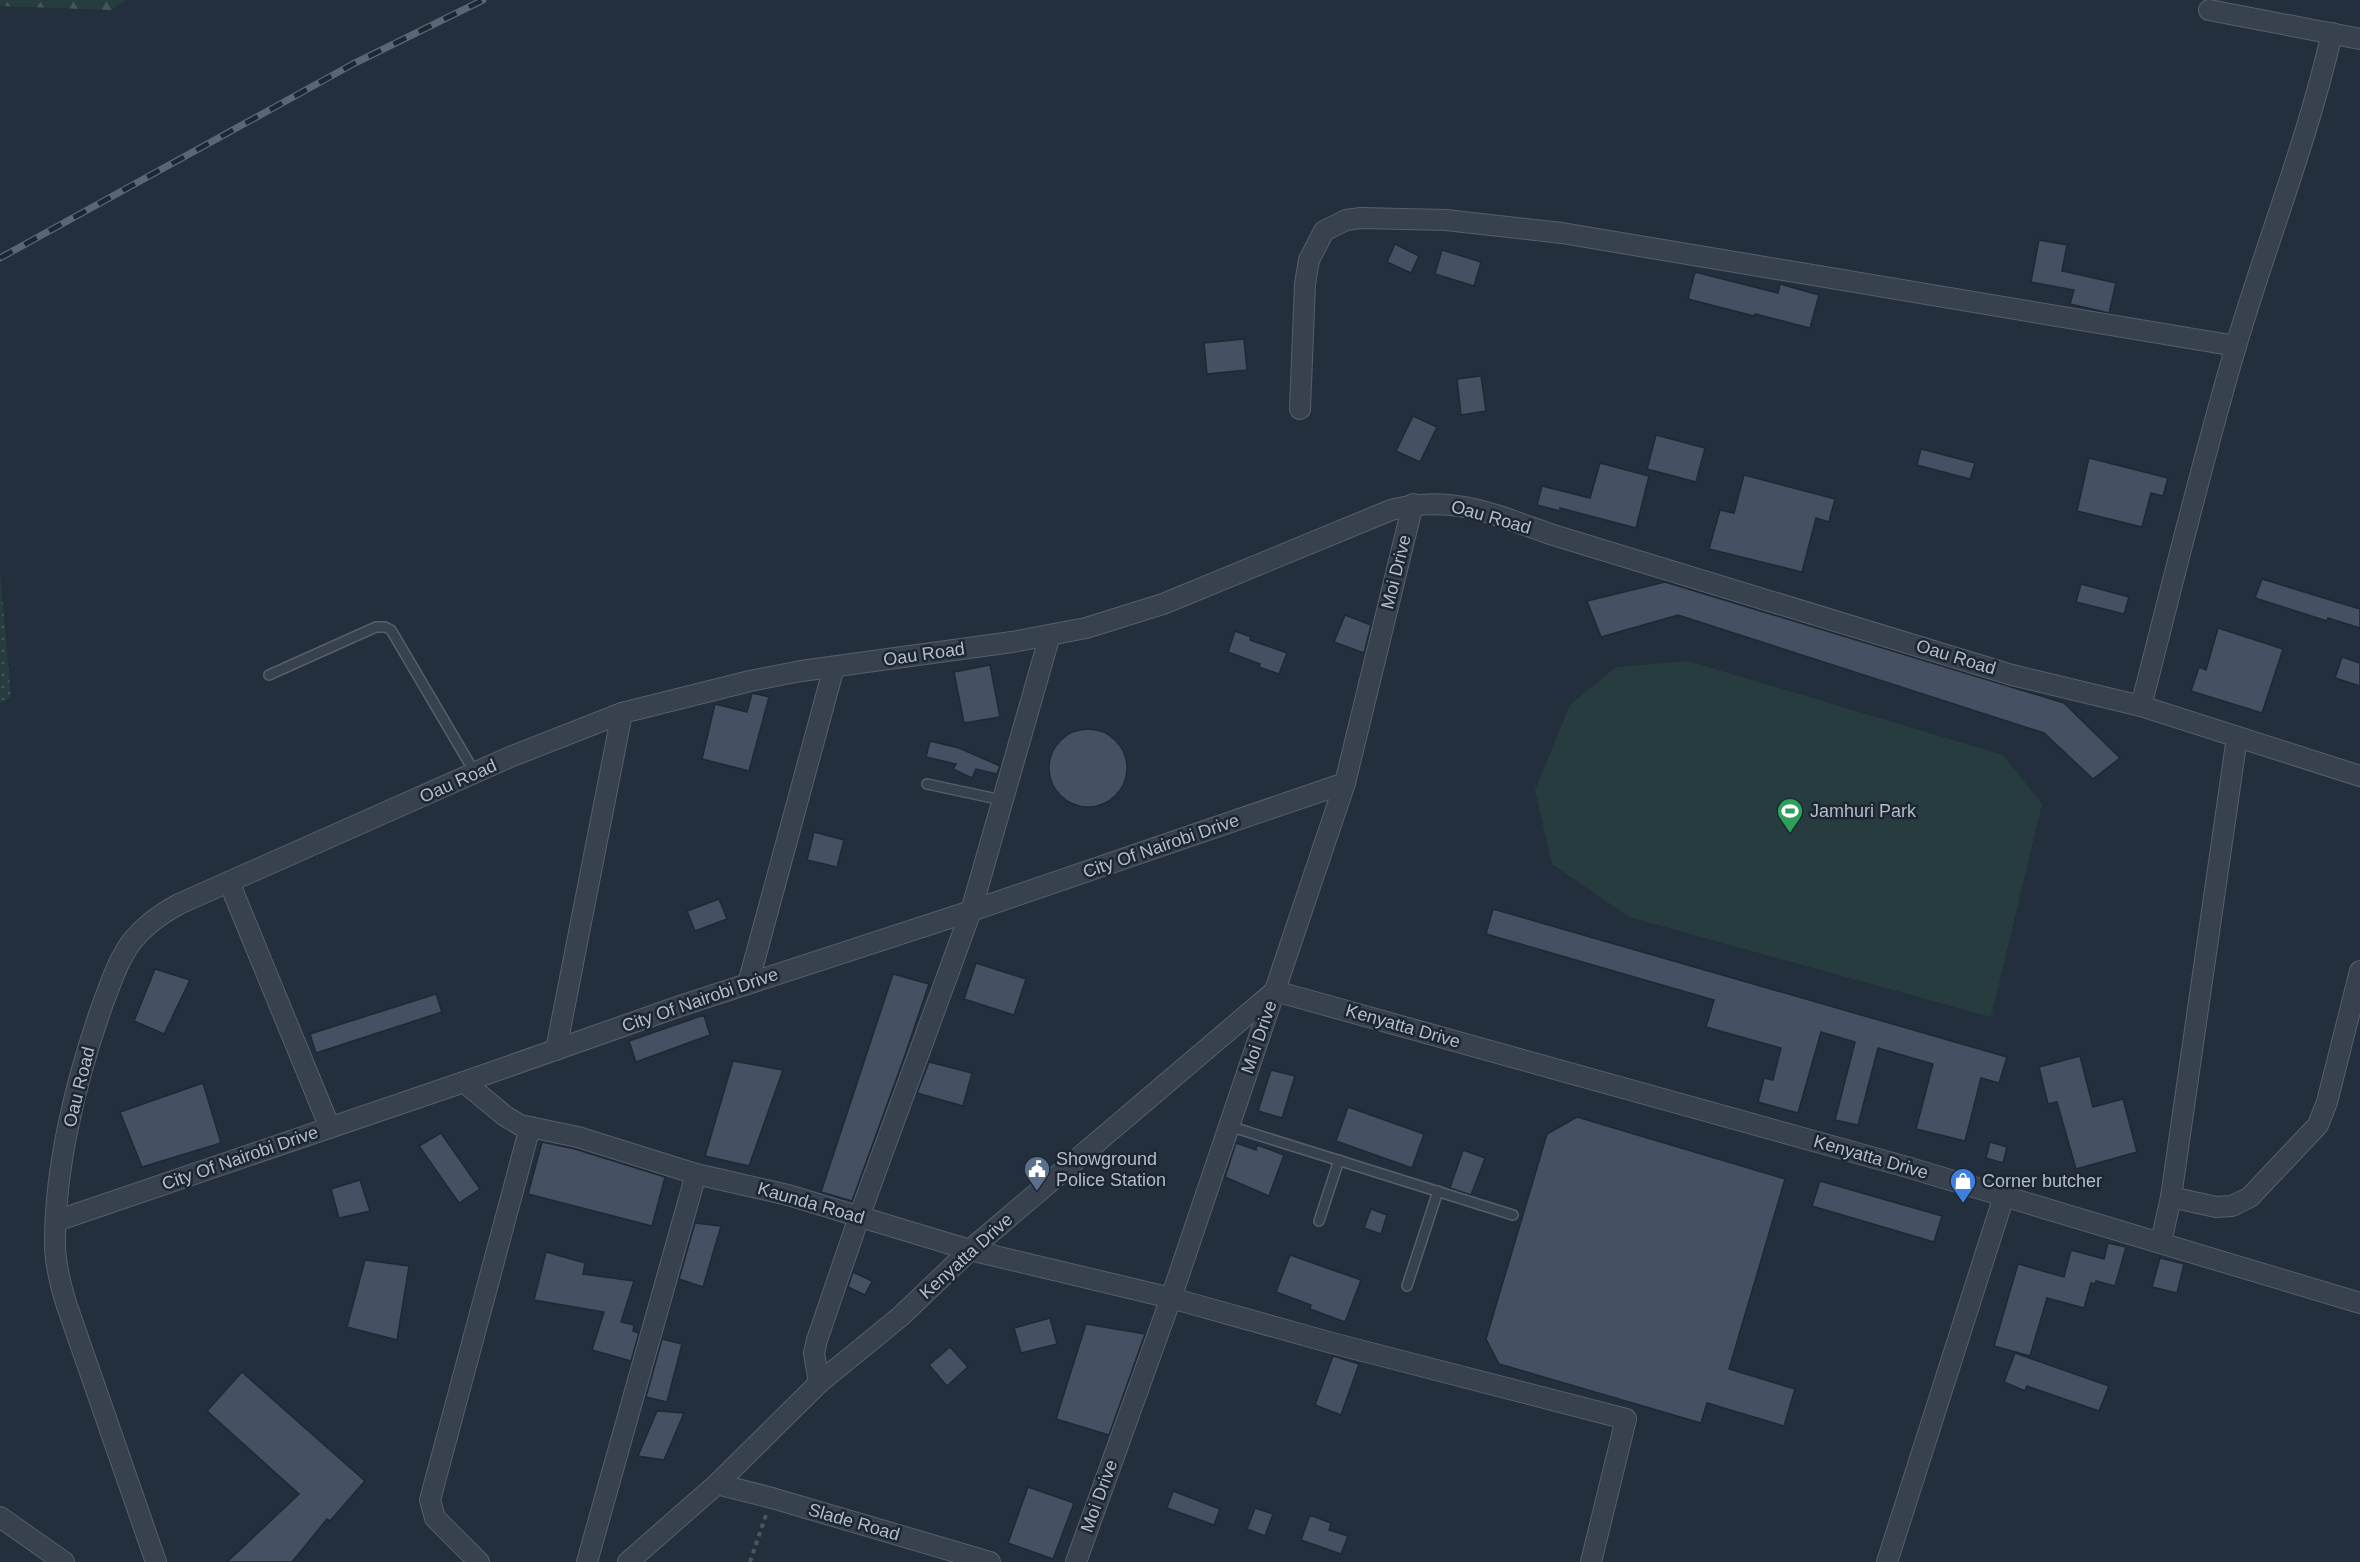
<svg xmlns="http://www.w3.org/2000/svg" width="2360" height="1562" font-family="Arial,sans-serif">
	<defs>
		<pattern id="forest-firs" width="22" height="20" patternUnits="userSpaceOnUse" patternTransform="scale(1.5)"><rect width="22" height="20" fill="#263c3f"/><path d="M5 1l3.5 6h-7zM16 11l3.5 6h-7z" fill="#435659"/></pattern>
		<pattern id="garden-dots" width="8" height="8" patternUnits="userSpaceOnUse" patternTransform="scale(1.5)"><rect width="8" height="8" fill="#263c3f"/><path d="M2 2h.1M6 6h.1" fill="none" stroke="#435659" stroke-width="1.8" stroke-linecap="round"/></pattern>
	</defs>
	<rect width="100%" height="100%" fill="#242f3e"/>
	<path fill="#263c3f" d="M1688,661l315,94 39,49 -51,213 -362,-100 -77,-53 -17,-74 35,-85 46,-38z"/>
	<path fill="url(#forest-firs)" d="M0,0h126l-15,10 -111,-4z"/>
	<path fill="url(#garden-dots)" d="M0,571l11,127 -11,5z"/>
	<g fill="#455162" stroke="#1f2835" stroke-width="1.5">
		<path d="M2039,240l28,5 -5,26 54,12 -7,30 -39,-9 4,-14 -43,-8z"/>
		<path d="M1395,244l24,12 -8,17 -24,-11z"/>
		<path d="M1442,250l39,12 -7,24 -39,-12z"/>
		<path d="M1695,272l83,21 2,-9 39,11 -9,33 -55,-14 -1,2 -66,-17z"/>
		<path d="M1244,339l3,31 -40,4 -3,-31z"/>
		<path d="M1481,376l5,35 -25,4 -4,-36z"/>
		<path d="M1413,416l24,11 -17,35 -24,-11z"/>
		<path d="M1656,435l49,13 -9,34 -49,-13z"/>
		<path d="M1921,449l54,14 -5,16 -53,-14z"/>
		<path d="M2089,458l79,20 -5,18 -12,-3 -9,34 -65,-16z"/>
		<path d="M1600,463l49,13 -13,52 -76,-20v3l-23,-6 5,-19 48,12z"/>
		<path d="M1744,475l91,24 -6,23 -13,-4 -14,54 -93,-23 11,-39 14,3z"/>
		<path d="M2262,579l98,30v19l-32,-10 -1,3 -72,-23z"/>
		<path d="M1665,582l399,121 56,55 -27,21 -49,-46 -366,-118 -77,22 -14,-36z"/>
		<path d="M2081,584l48,13 -5,17 -48,-12z"/>
		<path d="M1345,615l26,10 -7,28 -30,-11z"/>
		<path d="M2218,628l65,21 -21,64 -71,-22 8,-24 7,3z"/>
		<path d="M1235,631l16,6 -1,3 37,13 -8,21 -20,-7 1,-3 -32,-12z"/>
		<path d="M2342,657l18,6v23l-25,-8z"/>
		<path d="M990,665l10,52 -36,6 -10,-51z"/>
		<path d="M752,693l17,4 -20,74 -47,-12 13,-55 32,8z"/>
		<circle cx="1088" cy="768" r="39"/>
		<path d="M930,741l29,7 41,18 -3,8 -21,-5 -4,9 -19,-9 3,-5 -30,-7z"/>
		<path d="M814,832l30,8 -7,27 -30,-7z"/>
		<path d="M719,899l8,20 -32,12 -8,-20z"/>
		<path d="M1493,909l514,148 -8,26 -18,-5 -16,63 -49,-12 17,-65 -55,-16 -20,77 -23,-5 20,-78 -34,-10 -23,81 -40,-11 6,-24 9,2 8,-32 -75,-21 8,-27 -228,-66z"/>
		<path d="M976,963l50,16 -12,36 -50,-16z"/>
		<path d="M155,969l35,11 -26,54 -30,-13z"/>
		<path d="M893,974l36,10 -24,71 -53,146 -31,-9z"/>
		<path d="M436,994l6,18 -126,41 -6,-19z"/>
		<path d="M704,1015l6,20 -74,27 -7,-21z"/>
		<path d="M2080,1056l13,51 30,-8 14,53 -61,17 -19,-67 -9,2 -9,-37z"/>
		<path d="M733,1061l50,9 -34,96 -44,-10z"/>
		<path d="M929,1062l43,11 -9,33 -46,-13z"/>
		<path d="M1271,1070l24,6 -13,42 -24,-7z"/>
		<path d="M203,1083l18,60 -79,24 -22,-55z"/>
		<path d="M1348,1107l76,27 -12,34 -76,-27z"/>
		<path d="M1577,1117l208,62 -56,190 66,20 -11,37 -77,-23 -6,20 -202,-59 -13,-25 61,-205z"/>
		<path d="M441,1133l39,56 -21,14 -40,-57z"/>
		<path d="M542,1142l33,7 90,28 -13,49 -124,-32z"/>
		<path d="M1990,1142l17,5 -4,16 -17,-5z"/>
		<path d="M1236,1143l20,7 1,-5 27,10 -15,41 -44,-19z"/>
		<path d="M1463,1150l22,8 -14,37 -21,-7z"/>
		<path d="M360,1180l10,31 -31,7 -8,-29z"/>
		<path d="M1820,1181l122,35 -8,26 -122,-36z"/>
		<path d="M1371,1209l16,6 -6,19 -17,-6z"/>
		<path d="M695,1223l26,3 -18,61 -24,-8z"/>
		<path d="M2108,1243l18,4 -11,39 -19,-5 -1,3 -4,-1 -7,25 -37,-10 -17,58 -36,-10 24,-82 46,13 7,-27 33,9z"/>
		<path d="M546,1252l39,11 -2,11 51,7 -13,41 13,3 -1,6 6,2 -8,28 -39,-11 12,-38 -70,-12z"/>
		<path d="M1290,1255l71,25 -16,42 -35,-13 1,-4 -35,-13z"/>
		<path d="M2160,1258l24,6 -7,29 -25,-6z"/>
		<path d="M365,1260l44,6 -12,74 -50,-13z"/>
		<path d="M853,1272l19,9 -7,14 -17,-8z"/>
		<path d="M1050,1318l7,26 -36,9 -7,-25z"/>
		<path d="M1086,1324l59,10 -36,101 -53,-16z"/>
		<path d="M662,1339l20,5 -15,58 -21,-5z"/>
		<path d="M950,1347l18,20 -21,19 -18,-21z"/>
		<path d="M2015,1353l94,33 -10,25 -72,-25 -2,5 -21,-9z"/>
		<path d="M1333,1356l26,8 -18,51 -26,-10z"/>
		<path d="M242,1372l123,109 -35,40 -3,-2 -35,43h-65l72,-68 -92,-83z"/>
		<path d="M657,1411l27,2 -20,47 -26,-4z"/>
		<path d="M1028,1487l46,16 -21,56 -45,-16z"/>
		<path d="M1173,1491l47,18 -6,16 -47,-17z"/>
		<path d="M1255,1508l18,6 -8,22 -18,-7z"/>
		<path d="M1310,1515l21,8 -2,7 19,6 -7,18 -40,-14z"/>
	</g>
	<g fill="none" stroke-linecap="round" stroke-linejoin="round">
		<g stroke="#565f6c" stroke-width="12">
			<g id="lane">
				<path d="M269,675l107,-48h9l6,3 84,143"/>
				<path d="M927,784l75,16"/>
				<path d="M1229,1126l284,89"/>
				<path d="M1319,1221l20,-61"/>
				<path d="M1407,1286l31,-95"/>
			</g>
		</g>
		<g stroke="#565f6c" stroke-width="22">
			<g id="street">
				<path d="M2209,10l151,29"/>
				<path d="M1300,409l5,-125 4,-24 15,-29 22,-11 15,-2 85,2 116,13 674,113"/>
				<path d="M2141,706c31,-120 60,-241 95,-360 31,-105 72,-207 96,-313"/>
				<path d="M229,882l101,246"/>
				<path d="M748,984l86,-317"/>
				<path d="M556,1050l66,-337"/>
				<path d="M464,1082l41,34 15,9 58,12 118,37 92,21 182,55 201,48 161,45 294,76 -35,143"/>
				<path d="M2171,1197l45,10 16,-1 18,-9 68,-72 9,-23 33,-131"/>
				<path d="M56,1221l408,-139 216,-76 291,-95 374,-128"/>
				<path d="M2161,1242l10,-45 66,-460"/>
				<path d="M819,1383l-5,-30 3,-13 42,-123 112,-306 79,-276"/>
				<path d="M717,1484l55,14 218,64"/>
				<path d="M0,1517l64,45"/>
				<path d="M156,1562l-89,-256c-6,-19 -11,-38 -12,-58 -1,-79 21,-168 47,-242 8,-21 15,-43 28,-62 14,-18 29,-29 49,-40l331,-147 112,-44 128,-32 51,-10 211,-29 74,-14 77,-24 228,-94c61,-16 102,4 159,24l462,141 129,31 219,70"/>
				<path d="M479,1562l-44,-44 -5,-18 100,-373"/>
				<path d="M587,1562l109,-388"/>
				<path d="M628,1562l89,-78 102,-101 82,-67 69,-66 305,-259 632,176 453,136"/>
				<path d="M1076,1562l95,-264 174,-515 68,-279"/>
				<path d="M1887,1562l117,-366"/>
			</g>
		</g>
		<path stroke="#44595c" stroke-width="4" stroke-dasharray="4.5 4.5" stroke-linecap="butt" d="M750,1562l16,-47"/>
		<use href="#lane" stroke="#38414e" stroke-width="9"/>
		<use href="#street" stroke="#38414e" stroke-width="20"/>
		<g stroke="#5a6575" stroke-width="7">
			<path id="rail" d="M0,258l353,-194 130,-64"/>
		</g>
		<use href="#rail" stroke="#1d2633" stroke-width="4.5" stroke-dasharray="14" stroke-linecap="butt"/>
	</g>
	<defs>
		<g id="stadium-pin" transform="scale(1.35)"><path d="M0 17L-7.5 6A9.5 9.5 0 1 1 7.5 6Z" fill="#2e9e5b" stroke="#1d2633"/><path d="M0-5a6.5 5 0 1 0 0 10a6.5 5 0 1 0 0-10ZM-3.5-1.8h7v3.6h-7Z" fill="#fff"/></g>
		<g id="civic-pin" transform="scale(1.35)"><path d="M0 17L-7.5 6A9.5 9.5 0 1 1 7.5 6Z" fill="#5c6f8a" stroke="#1d2633"/><path d="M-.6-6.5H3V-4.5H.6V-3L4-1V1h2V6H-6V1h2V-1L-.6-3ZM-1.2 2.5V6h2.4V2.5Z" fill="#fff"/></g>
		<g id="shop-pin" transform="scale(1.35)"><path d="M0 17L-7.5 6A9.5 9.5 0 1 1 7.5 6Z" fill="#3f7fe0" stroke="#1d2633"/><path d="M-5-2.5h2.3a2.7 3.5 0 0 1 5.4 0H5L5.5 6h-11ZM-1.5-2.5h3a1.5 2.3 0 0 0-3 0Z" fill="#fff"/></g>
	</defs>
	<g fill-rule="evenodd">
		<use href="#stadium-pin" x="1790" y="811"/>
		<use href="#civic-pin" x="1037" y="1169"/>
		<use href="#shop-pin" x="1963" y="1181"/>
	</g>
	<g text-anchor="middle" stroke-width="5" stroke-linejoin="round" paint-order="stroke">
		<g font-size="18" fill="#b4bcc9" stroke="#1d2633">
			<text transform="translate(1491 517) rotate(16)" y="6">Oau Road</text>
			<text transform="translate(1396 572) rotate(-76)" y="6">Moi Drive</text>
			<text transform="translate(924 654) rotate(-8)" y="6">Oau Road</text>
			<text transform="translate(1956 657) rotate(17)" y="6">Oau Road</text>
			<text transform="translate(458 781) rotate(-24)" y="6">Oau Road</text>
			<text transform="translate(1161 846) rotate(-19)" y="6">City Of Nairobi Drive</text>
			<text transform="translate(700 1000) rotate(-19)" y="6">City Of Nairobi Drive</text>
			<text transform="translate(1403 1026) rotate(16)" y="6">Kenyatta Drive</text>
			<text transform="translate(1259 1037) rotate(-71)" y="6">Moi Drive</text>
			<text transform="translate(79 1087) rotate(-76)" y="6">Oau Road</text>
			<text transform="translate(1871 1157) rotate(16)" y="6">Kenyatta Drive</text>
			<text transform="translate(240 1158) rotate(-19)" y="6">City Of Nairobi Drive</text>
			<text transform="translate(811 1203) rotate(16)" y="6">Kaunda Road</text>
			<text transform="translate(966 1256) rotate(-42)" y="6">Kenyatta Drive</text>
			<text transform="translate(1099 1496) rotate(-70)" y="6">Moi Drive</text>
			<text transform="translate(854 1522) rotate(16)" y="6">Slade Road</text>
		</g>
		<g font-size="18" fill="#b4bcc9" stroke="#1d2633" text-anchor="start">
			<text x="1810" y="817">Jamhuri Park</text>
			<text x="1056" y="1165">Showground<tspan x="1056" dy="21">Police Station</tspan></text>
			<text x="1982" y="1187">Corner butcher</text>
		</g>
	</g>
</svg>
